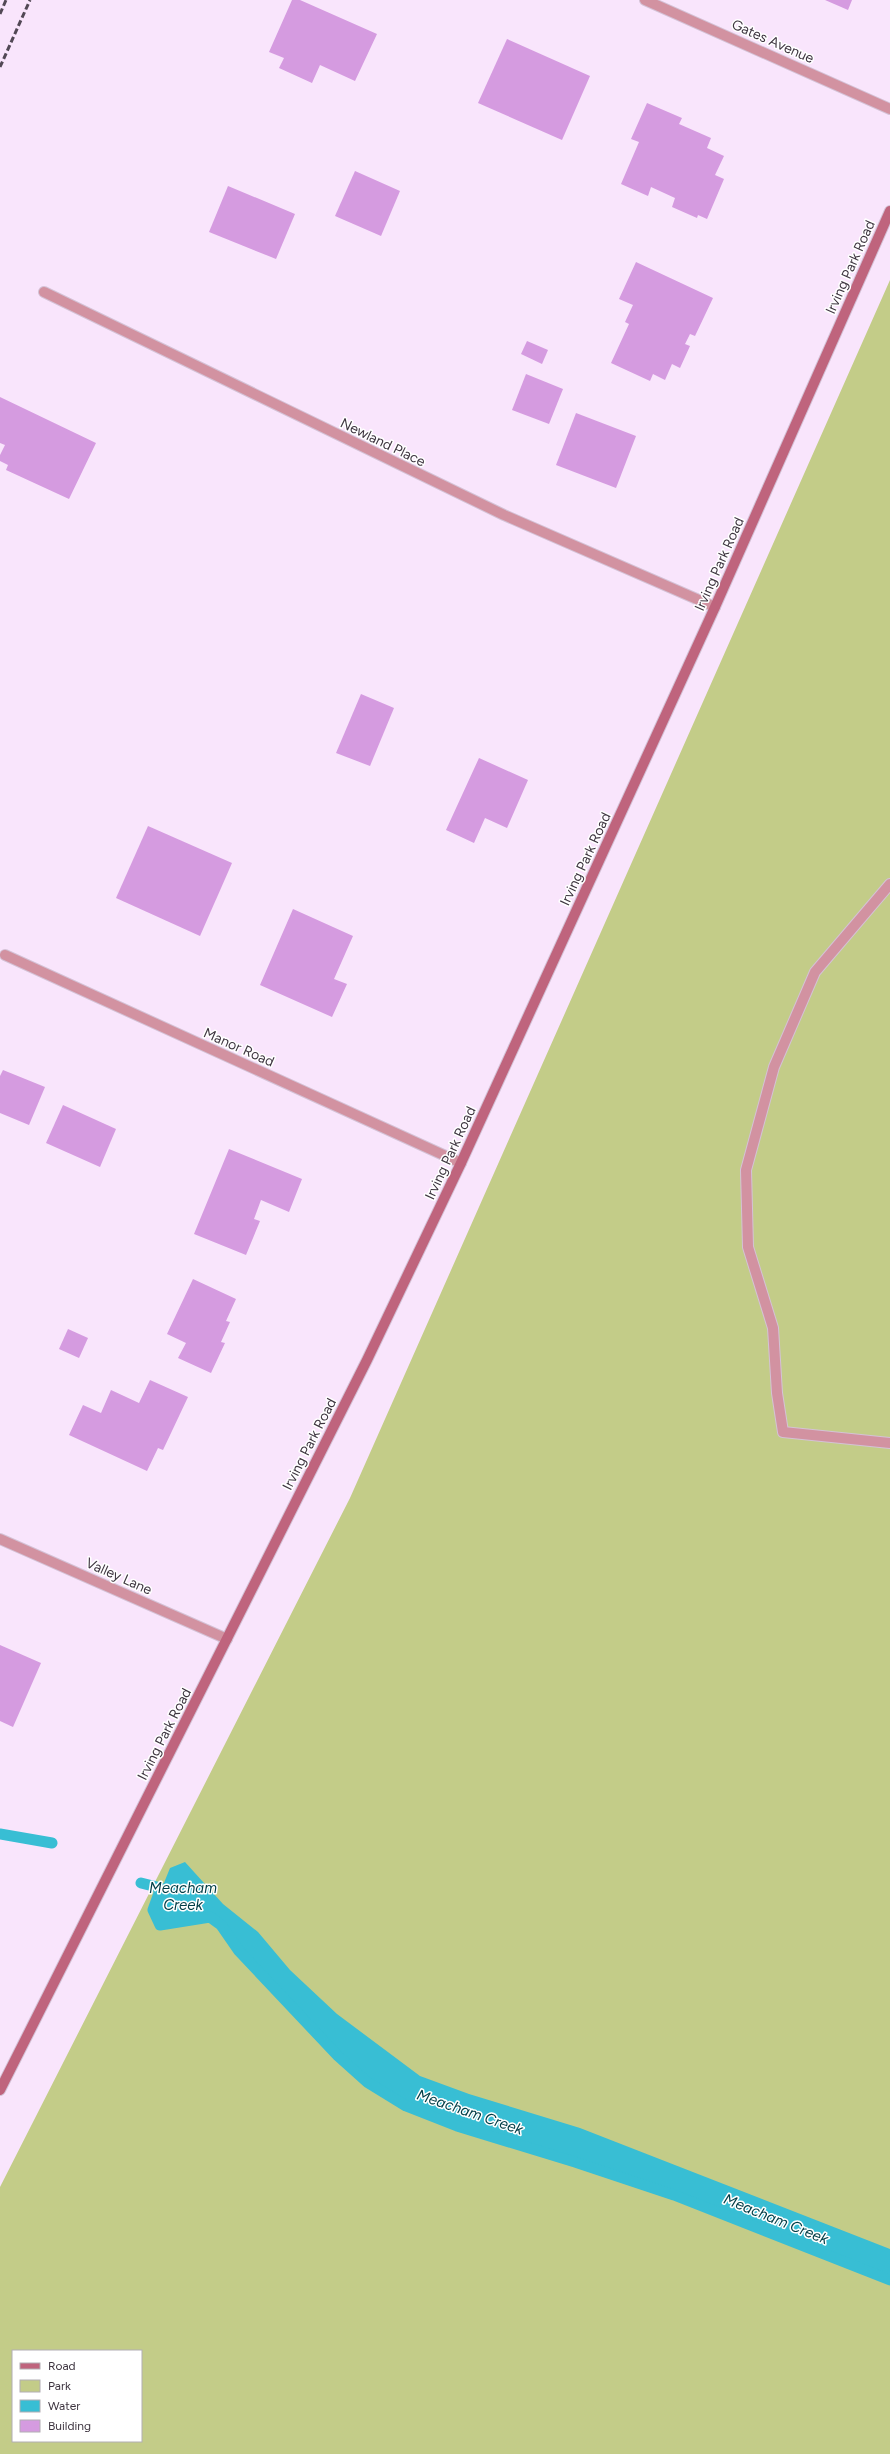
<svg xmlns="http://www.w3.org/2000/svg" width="890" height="2454" font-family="Figtree,sans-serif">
	<rect width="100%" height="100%" fill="#f9e5fc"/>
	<path fill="#c3cc88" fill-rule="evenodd" d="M890,280v2174h-890v-267l350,-689zM13,2351h128v90h-128z"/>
	<path fill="#38bed4" d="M185,1862l38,42 35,28 32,38 47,44 83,62 49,18 111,34 310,121v31l-216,-85 -99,-33 -118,-36 -51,-20 -39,-24 -29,-26 -99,-105 -18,-26 -12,-8 -49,8 -7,-15 17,-42z"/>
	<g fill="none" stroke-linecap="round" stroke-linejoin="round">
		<g stroke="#38bed4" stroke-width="11">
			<path d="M0,1834l52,9"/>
			<path d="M141,1883l20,5 -8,22 7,15 50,-8 11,8 18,26 99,105 29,26 39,24 51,20 118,36 99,33 216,85"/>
		</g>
	</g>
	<g fill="#d59be0">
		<path d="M292,0h8l77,34 -22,47 -35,-16 -8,18 -33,-15 5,-10 -15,-6z"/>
		<path d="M825,0h27l-4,10z"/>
		<path d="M507,39l83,37 -28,64 -84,-37z"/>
		<path d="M647,103l35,15 -3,6 32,14 -4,10 17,8 -9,19 9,4 -17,40 -9,-4 -1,3 -25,-11 3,-9 -24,-11 -3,9 -27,-12 18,-42 -8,-3z"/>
		<path d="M355,171l45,20 -19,45 -46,-20z"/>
		<path d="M228,186l67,28 -19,45 -67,-27z"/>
		<path d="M636,262l77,36 -18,38 -5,-2 -5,10 5,2 -10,22 -8,-4 -7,16 -12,-6 -3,7 -39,-18 18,-39 -4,-2 8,-17 -14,-6z"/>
		<path d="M527,341l21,9 -6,14 -21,-10z"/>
		<path d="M526,374l37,15 -14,35 -37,-14z"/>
		<path d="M0,397l96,46 -27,56 -63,-29 2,-5 -8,-4v-6l5,-10 -5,-2z"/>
		<path d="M576,413l60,23 -20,52 -60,-23z"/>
		<path d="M361,694l33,14 -24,58 -34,-13z"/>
		<path d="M479,758l49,22 -21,48 -22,-10 -11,25 -28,-13z"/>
		<path d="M148,826l84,37 -32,73 -84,-38z"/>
		<path d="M293,909l60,27 -19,43 13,5 -15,33 -72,-32z"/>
		<path d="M3,1070l42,17 -16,38 -29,-12v-37z"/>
		<path d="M63,1105l53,24 -16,38 -54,-24z"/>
		<path d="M229,1149l73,30 -13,33 -28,-12 -7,19 6,2 -14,34 -52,-21z"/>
		<path d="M193,1279l43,20 -10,22 4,1 -9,20 4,1 -14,30 -33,-15 8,-15 -19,-9z"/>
		<path d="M68,1329l20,9 -9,20 -20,-9z"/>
		<path d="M150,1380l38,17 -25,53 -5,-2 -11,23 -78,-36 14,-30 18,8 10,-23 28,13z"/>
		<path d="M0,1645l41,18 -28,64 -13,-6z"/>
	</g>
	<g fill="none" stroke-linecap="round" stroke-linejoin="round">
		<g stroke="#d4c2d6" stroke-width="12">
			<path id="lane" d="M890,884l-75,88 -41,95 -28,103 2,77 25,81 4,65 6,39 107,11"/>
		</g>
		<g stroke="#d4c2d6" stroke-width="12">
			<g id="street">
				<path d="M645,0l245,109"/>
				<path d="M44,292l460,223 211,92"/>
				<path d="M5,955l456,208"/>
				<path d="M0,1539l227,100"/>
			</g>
		</g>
		<g stroke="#d4c2d6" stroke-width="12">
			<path id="secondary" d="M0,2090l367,-730 94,-197 254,-556 175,-396"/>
		</g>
		<use href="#lane" stroke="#d292a1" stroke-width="10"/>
		<use href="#street" stroke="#d292a1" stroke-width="10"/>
		<use href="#secondary" stroke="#bf647d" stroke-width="10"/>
		<g stroke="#524855" stroke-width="3" stroke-dasharray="6 3" stroke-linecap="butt">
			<path d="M0,14l6,-14"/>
			<path d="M0,67l30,-67"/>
		</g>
	</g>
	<g text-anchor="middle" stroke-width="3" stroke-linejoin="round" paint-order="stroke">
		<g font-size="14" fill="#3e3540" stroke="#fff">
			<text transform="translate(773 41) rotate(24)" y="5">Gates Avenue</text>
			<text transform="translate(850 267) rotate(-66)" y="5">Irving Park Road</text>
			<text transform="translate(383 442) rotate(26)" y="5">Newland Place</text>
			<text transform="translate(719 564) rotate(-66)" y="5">Irving Park Road</text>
			<text transform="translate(585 859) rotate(-65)" y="5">Irving Park Road</text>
			<text transform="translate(239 1047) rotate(24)" y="5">Manor Road</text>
			<text transform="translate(450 1153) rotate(-65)" y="5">Irving Park Road</text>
			<text transform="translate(309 1444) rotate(-63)" y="5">Irving Park Road</text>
			<text transform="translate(119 1576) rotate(24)" y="5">Valley Lane</text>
			<text transform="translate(164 1734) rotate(-63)" y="5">Irving Park Road</text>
		</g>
		<g font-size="15" font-style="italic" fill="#003d46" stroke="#fff">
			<text x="183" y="1893">Meacham<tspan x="183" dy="17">Creek</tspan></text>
			<text transform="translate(470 2112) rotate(19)" y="5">Meacham Creek</text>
			<text transform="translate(776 2219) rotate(22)" y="5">Meacham Creek</text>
		</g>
	</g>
	<rect x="12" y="2350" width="130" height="92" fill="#ffffff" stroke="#b2aeb3"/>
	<rect x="20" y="2363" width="20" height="6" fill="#bf647d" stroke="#b2aeb3"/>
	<text x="48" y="2370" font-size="12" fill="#3e3540">Road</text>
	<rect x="20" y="2380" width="20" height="12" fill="#c3cc88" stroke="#b2aeb3"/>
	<text x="48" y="2390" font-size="12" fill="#3e3540">Park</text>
	<rect x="20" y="2400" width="20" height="12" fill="#38bed4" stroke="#b2aeb3"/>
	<text x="48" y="2410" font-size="12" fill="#3e3540">Water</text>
	<rect x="20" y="2420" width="20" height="12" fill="#d59be0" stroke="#b2aeb3"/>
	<text x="48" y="2430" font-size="12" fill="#3e3540">Building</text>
</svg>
